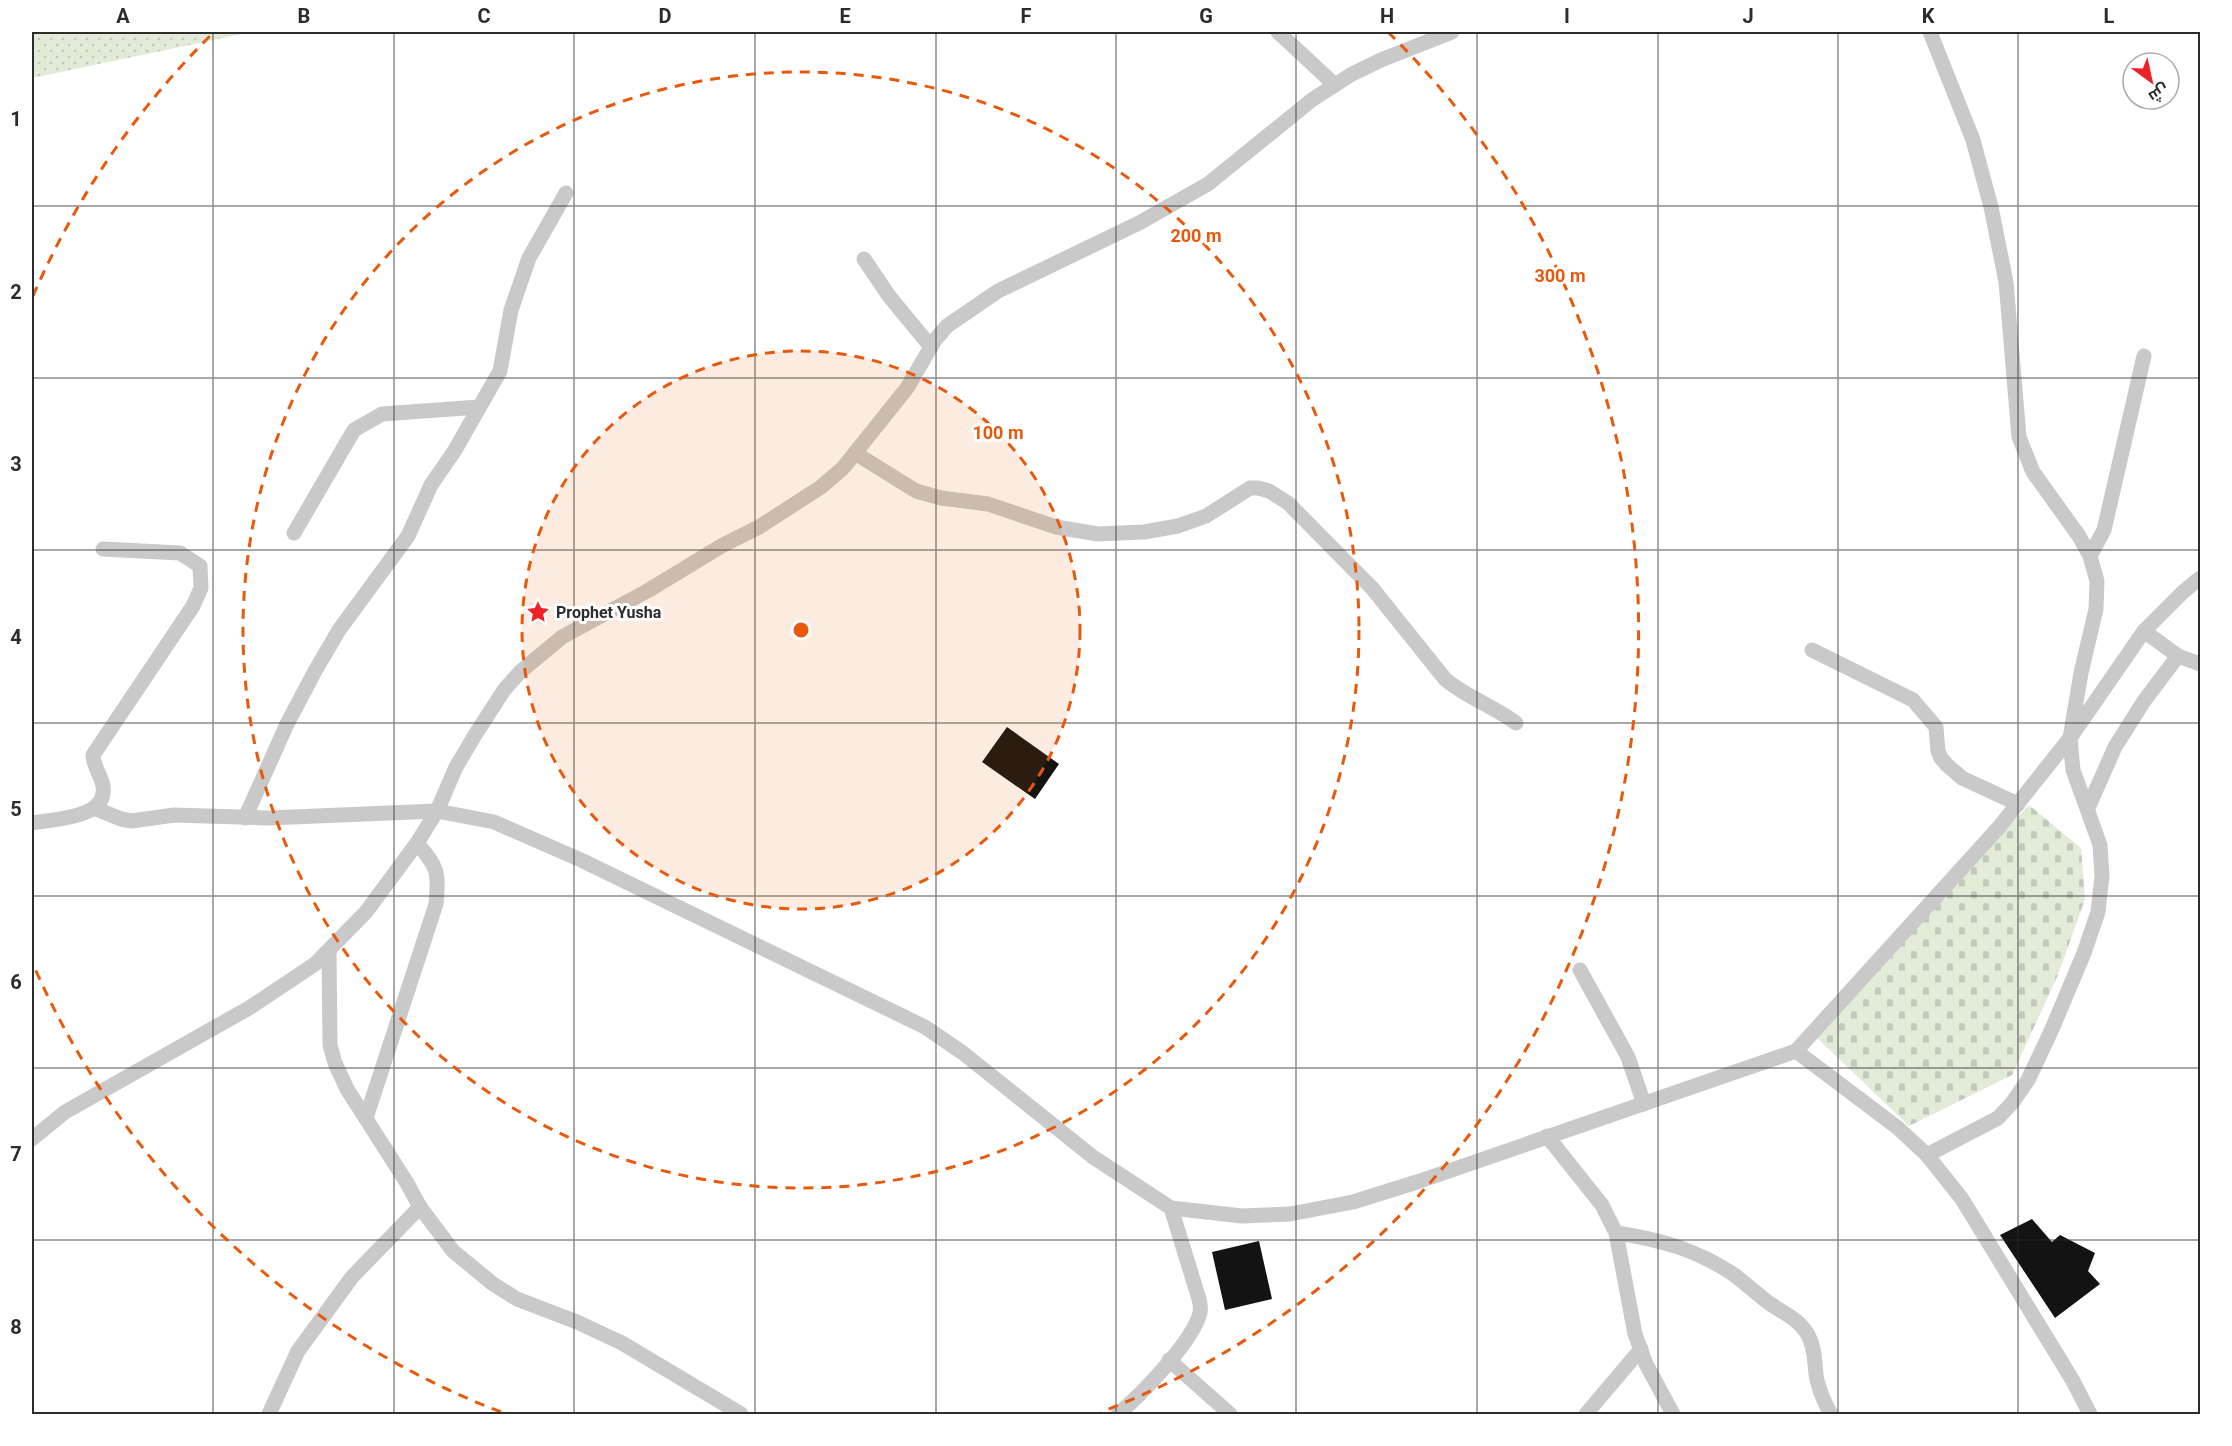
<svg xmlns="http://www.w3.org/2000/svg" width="2232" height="1446" font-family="Roboto,Cairo,sans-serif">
	<defs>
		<pattern id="grass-dots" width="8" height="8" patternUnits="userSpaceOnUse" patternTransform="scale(1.5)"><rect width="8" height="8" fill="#e1ebd8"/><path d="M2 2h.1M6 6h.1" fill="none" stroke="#c1caba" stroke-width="1.8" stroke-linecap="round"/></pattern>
		<pattern id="cemetery-stones" width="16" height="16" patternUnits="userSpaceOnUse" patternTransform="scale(1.5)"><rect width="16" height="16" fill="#e1ebd8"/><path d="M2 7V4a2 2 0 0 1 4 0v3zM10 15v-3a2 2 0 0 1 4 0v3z" fill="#c1caba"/></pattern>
	</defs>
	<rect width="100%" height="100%" fill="#fff"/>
	<path fill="url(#grass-dots)" d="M32,32h220l-220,46z"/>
	<path fill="url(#cemetery-stones)" d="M2029,805l52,43 4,51 -27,76 -46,100 -103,51 -95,-91z"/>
	<g fill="#131313">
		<path d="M1007,727l52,37 -24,35 -53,-37z"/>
		<path d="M2032,1219l20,23 8,-7 35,18 -7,18 12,13 -45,34 -55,-83z"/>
		<path d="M1259,1241l13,58 -47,11 -13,-58z"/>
	</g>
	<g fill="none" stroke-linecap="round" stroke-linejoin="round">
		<g stroke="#c9c9c9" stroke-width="15">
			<path d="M1278,32l57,53"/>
			<path d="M864,259l25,37 42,51"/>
			<path d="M855,453l61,38 25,7 47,6 68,23 42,7 46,-2 34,-6 28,-10 44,-28h8l11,3 19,12 84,85 73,91c21,18 48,27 71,44"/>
			<path d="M294,533l60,-103 28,-16 97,-7"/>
			<path d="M2090,556l14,-26 40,-174"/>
			<path d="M2144,631l34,25 22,8"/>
			<path d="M1812,650l101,50 23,27 2,24 3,7 6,7 15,13 56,26"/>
			<path d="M94,808l27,11 11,2 42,-6 95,3 168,-7 57,11 87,38 344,167 38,26 130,104 78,51 71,8 48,-2 63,-12 64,-20 379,-131 204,-225 70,-88 74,-107 39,-39 17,-14"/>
			<path d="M2088,808l27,-61 29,-46 34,-45"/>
			<path d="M245,818l42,-94 28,-53 24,-41 69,-94 23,-51 24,-35 45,-79 11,-61 18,-52 37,-65"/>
			<path d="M32,823c21,-4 76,-4 71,-37 -2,-11 -10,-20 -10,-31l100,-149 8,-18 -1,-22 -20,-13 -77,-4"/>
			<path d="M329,951l1,94 5,18 12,26 60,94 13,24"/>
			<path d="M1580,970l48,87 16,47"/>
			<path d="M1796,1051l102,77 29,27 35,44 111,182 17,33"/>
			<path d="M366,1118l70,-214c3,-33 2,-36 -19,-61"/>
			<path d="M1547,1136l55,69 14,28 19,101 11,30 27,50"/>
			<path d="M32,1139l33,-27 184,-104 66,-44 51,-52 51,-69 20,-32 19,-44 19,-32 29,-45 16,-18 42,-35 87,-47 74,-45 36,-18 62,-40 22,-19 64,-80 28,-48 12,-14 51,-35 141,-68 69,-39 105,-85 39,-25 29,-14 71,-28"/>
			<path d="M1927,1155l71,-37 14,-15 16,-23 24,-51 32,-76 14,-41 4,-36 -2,-31 -27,-75 -3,-32 11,-65 15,-64 1,-28 -7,-25 -11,-20 -46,-64 -14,-35 -13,-155 -15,-75 -18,-67 -43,-108"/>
			<path d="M1616,1233c43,6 81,17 117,41 12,9 24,20 36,29 13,9 31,17 39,32 8,14 6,30 9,45 3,12 8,24 14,34"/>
			<path d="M1169,1360l61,54"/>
			<path d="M269,1414l29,-63 54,-74 68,-70 33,44 40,33 24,15 60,23 45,21 119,71"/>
			<path d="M1118,1414c23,-19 75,-73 82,-101 1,-5 0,-10 -1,-14l-28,-91"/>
			<path d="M1586,1414l55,-65"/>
		</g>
	</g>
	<path fill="none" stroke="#2c2c2c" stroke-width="1.5" stroke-opacity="0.55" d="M213,32v1382M394,32v1382M574,32v1382M755,32v1382M936,32v1382M1116,32v1382M1296,32v1382M1477,32v1382M1658,32v1382M1838,32v1382M2018,32v1382M32,206h2168M32,378h2168M32,550h2168M32,723h2168M32,896h2168M32,1068h2168M32,1240h2168"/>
	<circle cx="801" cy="630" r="279" fill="#e8590c" fill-opacity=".12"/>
	<g fill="none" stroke="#e8590c" stroke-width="3" stroke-dasharray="10 8">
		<circle cx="801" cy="630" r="279"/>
		<circle cx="801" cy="630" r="558"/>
		<path d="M501 1412A838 838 0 0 1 33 964M33 296A838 838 0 0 1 214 32M1388 32A838 838 0 0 1 1101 1412"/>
	</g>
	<defs>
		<g id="sight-bare" transform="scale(1.8)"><path d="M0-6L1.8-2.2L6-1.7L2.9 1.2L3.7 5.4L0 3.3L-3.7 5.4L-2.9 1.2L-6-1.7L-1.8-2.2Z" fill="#f02126" stroke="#fff" stroke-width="2.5" paint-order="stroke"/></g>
	</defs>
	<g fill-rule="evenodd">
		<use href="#sight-bare" x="538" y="612"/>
	</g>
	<g text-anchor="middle" stroke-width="6" stroke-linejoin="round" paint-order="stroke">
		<g font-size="16" font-weight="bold" fill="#2c2c2c" stroke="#fff" text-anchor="start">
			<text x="556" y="618">Prophet Yusha</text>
		</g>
	</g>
	<circle cx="801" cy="630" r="9" fill="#e8590c" stroke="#fff" stroke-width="3"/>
	<g font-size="18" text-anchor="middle" font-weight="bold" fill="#e8590c" stroke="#fff" stroke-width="6" stroke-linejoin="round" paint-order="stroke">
		<text x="1196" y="242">200 m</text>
		<text x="1560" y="282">300 m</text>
		<text x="998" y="439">100 m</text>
	</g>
	<rect width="2232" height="1446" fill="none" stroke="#ffffff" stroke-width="66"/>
	<g transform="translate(2151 81) rotate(147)"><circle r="28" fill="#ffffff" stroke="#ababab" stroke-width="1.5"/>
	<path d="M0-4.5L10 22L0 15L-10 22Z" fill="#f02126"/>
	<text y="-9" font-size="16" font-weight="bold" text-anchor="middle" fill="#2c2c2c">ش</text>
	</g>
	<rect x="33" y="33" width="2166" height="1380" fill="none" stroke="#2c2c2c" stroke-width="2"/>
	<g font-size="20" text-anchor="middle" font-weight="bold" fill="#2c2c2c">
		<text x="123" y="23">A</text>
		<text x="304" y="23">B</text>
		<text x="484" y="23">C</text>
		<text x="665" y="23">D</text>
		<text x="845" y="23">E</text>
		<text x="1026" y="23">F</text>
		<text x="1206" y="23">G</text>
		<text x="1387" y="23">H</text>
		<text x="1567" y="23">I</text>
		<text x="1748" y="23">J</text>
		<text x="1928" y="23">K</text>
		<text x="2109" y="23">L</text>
		<text x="16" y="126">1</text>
		<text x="16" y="299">2</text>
		<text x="16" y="471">3</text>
		<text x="16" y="644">4</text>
		<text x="16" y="816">5</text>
		<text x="16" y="989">6</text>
		<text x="16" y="1161">7</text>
		<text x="16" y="1334">8</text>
	</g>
</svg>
